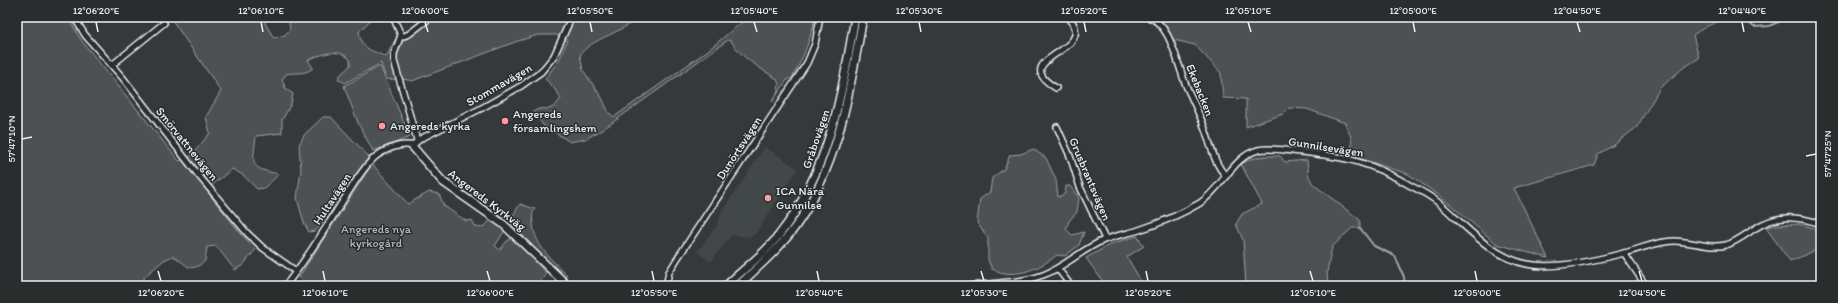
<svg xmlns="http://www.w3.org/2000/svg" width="1838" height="303" font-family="Itim,sans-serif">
	<rect width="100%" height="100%" fill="#35393a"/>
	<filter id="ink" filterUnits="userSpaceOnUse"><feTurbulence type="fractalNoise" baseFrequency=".025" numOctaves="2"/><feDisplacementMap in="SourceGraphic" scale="8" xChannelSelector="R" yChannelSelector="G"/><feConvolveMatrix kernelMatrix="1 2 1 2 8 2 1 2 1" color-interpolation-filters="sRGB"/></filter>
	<g filter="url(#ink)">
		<path fill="#424647" d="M765,147l33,22 -42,64 -5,4 -20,-2 -20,27 -14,-10 20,-27 5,-14z"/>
		<g fill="#4d5152" stroke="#9aa1a5">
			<path d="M17,17h51l13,23 98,121 12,-5 19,-23 -4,-16 15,-26 -51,-74h93l3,8 8,13 11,-3 5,-6 -2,-12h85l-14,15c2,18 13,18 27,25l9,-17 20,-13 11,-10h211c-13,16 -46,21 -57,38l3,15 19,28 7,15 5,4 93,-66 41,-34h67c-4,22 -12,41 -23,61l-5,2 -15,22c5,-8 9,-14 5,-23 -17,-11 -36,-21 -46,-38l-3,-1 -126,90 -17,9 -15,3 -27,-17 -10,-13c12,-9 16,5 28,-14l-8,-11 -8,-8 14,-19 8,-19 -10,-6h-19l-23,7 -103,39c-8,-3 -17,-1 -26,-2l-5,-16 -36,20 -7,-4 3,-5 9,-8v-6c-10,-13 -28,-6 -42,0l5,8c-8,7 -17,4 -27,6l-4,6 4,9 7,5 -2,10 -9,16v13l-26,3c-3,29 -8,32 23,38l-15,14 -7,1 -14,-14 -11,-6 -26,21 36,45 14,14 -13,16 -8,5 -19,-24 -9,1 -2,14c-17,14 -17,3 -32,-5l-9,4 -20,17 1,9h-128z"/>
			<path d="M1153,17h587c-22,3 -29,6 -47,18l6,23 -16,10 -23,20 -23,39 -23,18 -16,9 -4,11 -80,23 34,70 -51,-14 -57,-48 -32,-22 -55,-18 -2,-19 -6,-14 -38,-14 -18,-1 -6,6 -37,13v-28l-23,-1 -2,-25 -26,-28 -21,-5 -16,-22z"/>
			<path d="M380,66l30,71 -37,14 -15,-28 -14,-37z"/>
			<path d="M323,117h8l38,40 -24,35h-5c-5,4 -3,6 -5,11 -3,11 -13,21 -20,28l-6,1 -5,-9 -7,-25 4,-28 -2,-25 5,-10z"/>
			<path d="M1033,149l13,9 10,22 2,17 7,-3 1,-8h4l9,12 -2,14 -8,9 -3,8 6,6 12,-3 -5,13 -14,11 -8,-1c-18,14 -43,25 -65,14l-4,-9v-22l-11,-15 3,-24 10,-7 2,-14 12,-9 6,-14 11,-1z"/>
			<path d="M1264,156h16l5,6 22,-2 2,17 4,7 47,36v8h-8l-20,19 -5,25 1,13 -82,1 -3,-46 -7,-16 6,-10 20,-10 -21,-40 10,-5z"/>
			<path d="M372,164l36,40 21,-12 10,2 5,12 22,15 6,-1 3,6 4,2 7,-3 5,-6 14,11 -10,16 5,4 6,-8 6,-4 3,1 31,34 -8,13h-231l-8,-9z"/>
			<path d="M520,204l15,5c-4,5 -2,9 -2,15 2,22 19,36 34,51l-3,2 -52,-52 -2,-5z"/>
			<path d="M1799,224l22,6v20c-6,-1 -23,9 -31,11l-24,-33 8,-3z"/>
			<path d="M1137,236l7,10 -17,11 17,29h-38l-20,-28 27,-15z"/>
		</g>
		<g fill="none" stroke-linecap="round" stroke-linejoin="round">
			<g stroke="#a0a7ac" stroke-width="2">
				<path d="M1741,17l13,10 15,-1 21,-9"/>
				<path d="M1360,228l14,18 21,10 9,21 1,9"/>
			</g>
			<g stroke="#e8f1f8" stroke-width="8">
				<g id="street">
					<path d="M74,17l11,18 38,43 76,98 48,57 16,15 33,23"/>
					<path d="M393,17l8,18 -7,19v7l23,79"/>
					<path d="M1148,17c24,6 30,53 40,73 6,13 12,25 17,39 6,16 9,35 21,47"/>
					<path d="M401,37l8,-3 22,-17"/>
					<path d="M112,65l52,-42"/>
					<path d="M1056,88c-46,-28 26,-34 19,-60 -1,-4 -4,-8 -7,-11"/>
					<path d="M1057,127l13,29 10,31 25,52"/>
					<path d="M1624,253l22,33"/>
					<path d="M1058,269l13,17"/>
					<path d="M285,286c22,-27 41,-58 59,-87 9,-13 17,-29 29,-40 8,-8 28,-17 39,-13l8,-7 60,-30 41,-23 20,-14 13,-16 14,-31 2,-8"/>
					<path d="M666,286l3,-14 10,-16 128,-193 8,-19 5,-27"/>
					<path d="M969,286c23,-3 53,-3 74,-11 22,-8 39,-26 61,-35 10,-4 21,-6 32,-9 22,-7 44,-16 64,-28 22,-15 34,-47 58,-53 14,-3 29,1 43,2 45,5 70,10 110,34 10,5 20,10 28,17 27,23 52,54 88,61 27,6 70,-4 97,-11 17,-4 33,-12 50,-12 18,0 34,8 52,4 10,-3 19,-10 28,-16 22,-15 43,-13 67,-5"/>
				</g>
			</g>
			<g stroke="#e8f1f8" stroke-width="10">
				<g id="secondary">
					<path d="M412,146l31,36 60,42 65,62"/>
					<path d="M726,286c17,-17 38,-31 53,-51 50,-63 63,-141 76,-218"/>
					<path d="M738,286c20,-19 41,-37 57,-59 44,-61 55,-138 68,-210"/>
				</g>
			</g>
			<use href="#street" stroke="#2a2d2e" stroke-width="5"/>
			<use href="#secondary" stroke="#2a2d2e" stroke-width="7"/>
		</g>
	</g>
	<path fill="none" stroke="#e8f1f8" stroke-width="1.5" d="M96,22l2,10M261,22l2,10M425,22l3,10M590,22l2,10M754,22l3,10M919,22l2,10M1084,22l2,10M1248,22l3,10M1413,22l2,10M1577,22l3,10M1742,22l2,10M22,139l10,-2M1806,156l10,-2M158,271l3,10M323,271l2,10M487,271l3,10M652,271l2,10M817,271l2,10M981,271l3,10M1146,271l2,10M1310,271l3,10M1475,271l2,10M1639,271l3,10"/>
	<g fill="#ff9aa2" stroke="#2a2d2e" stroke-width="1.5">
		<circle cx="505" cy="121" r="4"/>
		<circle cx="382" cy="126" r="4"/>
		<circle cx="768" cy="198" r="4"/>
	</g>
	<g text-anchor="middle" stroke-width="3" stroke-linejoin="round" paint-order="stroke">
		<g font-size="12" fill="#e8f1f8" stroke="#2a2d2e">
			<text transform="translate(499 85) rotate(-30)" y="4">Stommavägen</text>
			<text transform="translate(1200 90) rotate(68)" y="4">Ekebacken</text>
			<text transform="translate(816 139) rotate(-71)" y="4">Gråbovägen</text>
			<text transform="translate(187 144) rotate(51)" y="4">Smörvattnevägen</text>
			<text transform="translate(1326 147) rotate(9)" y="4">Gunnilsevägen</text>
			<text transform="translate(739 148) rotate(-57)" y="4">Dunörtsvägen</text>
			<text transform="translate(1090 179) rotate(67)" y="4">Grusbrantsvägen</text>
			<text transform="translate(332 199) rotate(-57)" y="4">Hultavägen</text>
			<text transform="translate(487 200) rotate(37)" y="4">Angereds Kyrkväg</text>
		</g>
		<g font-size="12" fill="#e8f1f8" stroke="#2a2d2e" text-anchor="start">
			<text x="513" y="118">Angereds<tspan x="513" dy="14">församlingshem</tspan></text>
			<text x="390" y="130">Angereds kyrka</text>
			<text x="776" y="195">ICA Nära<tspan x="776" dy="14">Gunnilse</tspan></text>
		</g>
		<g font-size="12" fill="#b2b9be" stroke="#2a2d2e">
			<text x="376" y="233">Angereds nya<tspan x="376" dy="14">kyrkogård</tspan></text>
		</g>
	</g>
	<rect width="1838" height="303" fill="none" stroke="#2a2d2e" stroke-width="44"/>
	<rect x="22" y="22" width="1794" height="259" fill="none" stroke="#e8f1f8" stroke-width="1.5"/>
	<g font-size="10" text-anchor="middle" fill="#e8f1f8">
		<text x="96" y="14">12°06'20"E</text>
		<text x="261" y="14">12°06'10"E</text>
		<text x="425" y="14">12°06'00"E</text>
		<text x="590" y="14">12°05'50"E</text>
		<text x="754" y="14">12°05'40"E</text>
		<text x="919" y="14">12°05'30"E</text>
		<text x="1084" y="14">12°05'20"E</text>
		<text x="1248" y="14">12°05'10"E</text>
		<text x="1413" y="14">12°05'00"E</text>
		<text x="1577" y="14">12°04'50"E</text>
		<text x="1742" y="14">12°04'40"E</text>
		<text transform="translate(11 139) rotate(-90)" y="4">57°47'10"N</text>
		<text transform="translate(1827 154) rotate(-90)" y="4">57°47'25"N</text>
		<text x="161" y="296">12°06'20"E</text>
		<text x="325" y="296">12°06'10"E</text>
		<text x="490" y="296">12°06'00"E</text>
		<text x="654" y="296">12°05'50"E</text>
		<text x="819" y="296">12°05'40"E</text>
		<text x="984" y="296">12°05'30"E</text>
		<text x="1148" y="296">12°05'20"E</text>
		<text x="1313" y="296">12°05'10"E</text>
		<text x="1477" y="296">12°05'00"E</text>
		<text x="1642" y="296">12°04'50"E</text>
	</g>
</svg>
